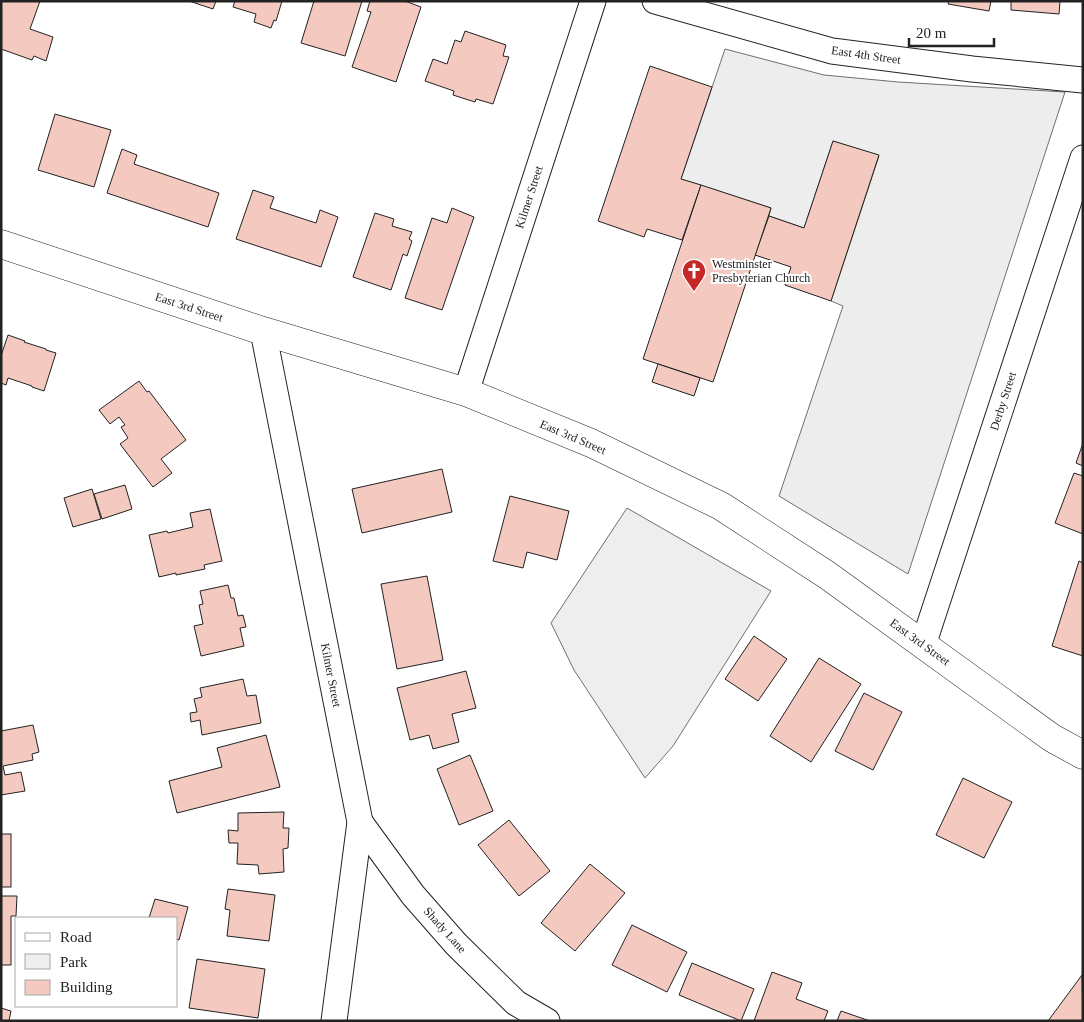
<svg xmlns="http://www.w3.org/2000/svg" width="1084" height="1022" font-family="'Times New Roman',serif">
	<rect width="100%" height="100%" fill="#fff"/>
	<path fill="#eee" stroke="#6f6f6f" d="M627,508l144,83 -98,155 -28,32 -71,-108 -23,-47z"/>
	<path fill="#ededed" stroke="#6f6f6f" d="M725,49l99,26 74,7 167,10 -157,482 -129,-78 64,-190 -12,-5 48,-145 -46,-15 -29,87 -35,-12 2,-8 -90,-29z"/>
	<g fill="#f3c9c0" stroke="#222">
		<path d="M1,1h39l-10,28 23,8 -7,24 -12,-5 -2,4 -31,-11z"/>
		<path d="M189,1h27l-3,8z"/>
		<path d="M235,1h47l-6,20 -2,-1 -3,8 -17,-6 2,-8 -23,-7z"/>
		<path d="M314,1h48l-17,55 -44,-13z"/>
		<path d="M370,1h35l16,6 -25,75 -44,-15 19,-55 -4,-1z"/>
		<path d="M949,1h42l-2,10 -41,-7z"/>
		<path d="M1011,1h49l-1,13 -48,-4z"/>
		<path d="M465,31l41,14 -3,11 6,1 -16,47 -17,-5 -1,3 -22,-7 1,-4 -29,-10 8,-22 14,5 8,-24 6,2z"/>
		<path d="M650,66l62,21 -31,92 20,6 -19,55 -35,-11 -3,8 -46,-16z"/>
		<path d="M55,114l56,16 -17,57 -56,-17z"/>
		<path d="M833,141l46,14 -48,146 -46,-16 6,-18 -36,-12 14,-39 35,12z"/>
		<path d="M122,149l15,6 -3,9 85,29 -11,34 -101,-34z"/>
		<path d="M701,185l70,23 -58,174 -70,-23z"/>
		<path d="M253,190l21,7 -4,11 46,15 4,-13 18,7 -17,50 -85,-28z"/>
		<path d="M452,208l22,9 -32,93 -37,-12 27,-80 15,5z"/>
		<path d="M375,213l19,6 -2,7 20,6 -3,7 3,2 -5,15 -4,-2 -12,36 -38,-13z"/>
		<path d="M8,335l17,6 -1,1 22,7v1l10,3 -12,38 -12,-4v-1l-24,-8 -2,7 -5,-2v-27z"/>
		<path d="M658,364l42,14 -6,18 -42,-14z"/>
		<path d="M139,381l8,11 2,-1 37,49 -25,19 11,14 -19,14 -33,-43 8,-6 -7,-11 4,-2 -6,-8 -9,7 -11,-14z"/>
		<path d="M1083,443v23l-7,-3z"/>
		<path d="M442,469l10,43 -90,21 -10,-44z"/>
		<path d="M1074,473l9,3v58l-28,-11z"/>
		<path d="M125,485l7,24 -30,10 -8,-25z"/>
		<path d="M92,489l9,30 -28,8 -9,-29z"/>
		<path d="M510,496l59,15 -12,49 -30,-8 -4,16 -30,-7z"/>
		<path d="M210,509l12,52 -18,4 1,4 -29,6v-2l-17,4 -10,-42 18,-4 1,2 25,-6 -3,-14z"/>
		<path d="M1079,561l4,2v93l-31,-10z"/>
		<path d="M427,576l16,84 -46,9 -16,-85z"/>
		<path d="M228,585l3,13h3l4,18 5,-1 3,12 -6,1 4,18 -43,10 -7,-30 9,-2 -4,-19 4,-1 -3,-13z"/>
		<path d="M754,636l33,23 -29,42 -33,-22z"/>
		<path d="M819,658l42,26 -50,78 -41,-26z"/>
		<path d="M466,671l10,37 -24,6 7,28 -26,7 -4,-14 -19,5 -13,-52z"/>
		<path d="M243,679l4,17 9,-1 5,28 -59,12 -2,-15 -9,2 -1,-9 7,-1 -3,-13 8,-2 -2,-9z"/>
		<path d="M864,693l38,19 -29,58 -38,-19z"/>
		<path d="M33,725l6,27 -7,2 1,6 -30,6 2,9 16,-3 4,19 -24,4v-64z"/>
		<path d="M266,735l14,52 -103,26 -8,-32 53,-14 -5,-19z"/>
		<path d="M470,755l23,56 -34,14 -22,-56z"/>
		<path d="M963,778l49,24 -28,56 -48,-23z"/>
		<path d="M284,812l-1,16h6l-1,20 -5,1 1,23 -25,2 -1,-9 -21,-1 1,-21h-9l-1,-13 10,1v-18z"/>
		<path d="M509,820l41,51 -31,25 -41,-51z"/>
		<rect x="1" y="834" width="10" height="53"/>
		<path d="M590,864l35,29 -50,58 -34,-28z"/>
		<path d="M228,889l47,6 -6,46 -42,-5 3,-26 -5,-1z"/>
		<path d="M1,896h16l-1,20h-5v49h-10z"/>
		<path d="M155,899l33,8 -9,33 -3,-1v-21h-27z"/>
		<path d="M632,925l55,27 -20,40 -55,-27z"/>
		<path d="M197,959l68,10 -7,49 -69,-10z"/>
		<path d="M692,963l62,26 -13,32 -62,-26z"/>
		<path d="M772,972l30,11 -6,16 32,12 -4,10h-70z"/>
		<path d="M1082,975l1,46h-35z"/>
		<path d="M1,1008l10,3 -2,10h-8z"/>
		<path d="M841,1011l29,10h-33z"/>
	</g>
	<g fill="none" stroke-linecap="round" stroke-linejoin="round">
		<g stroke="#222" stroke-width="27">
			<g id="minor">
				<path d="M655,1l177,50 140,18 111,11"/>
				<path d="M263,331l97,491 -26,199"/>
				<path d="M466,392l127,-391"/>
				<path d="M923,645l160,-487"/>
				<path d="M360,822l53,73 43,49 60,59 31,18"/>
			</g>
		</g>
		<g stroke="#222" stroke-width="29">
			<path id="tertiary" d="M1,244l262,87 203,61 125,51 130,63 106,69 225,163 31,17"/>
		</g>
		<use href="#minor" stroke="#fff" stroke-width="25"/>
		<use href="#tertiary" stroke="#fff" stroke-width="28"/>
	</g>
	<defs>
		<g id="church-pin" transform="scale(1.25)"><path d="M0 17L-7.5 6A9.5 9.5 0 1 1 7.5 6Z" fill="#c62828" stroke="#fff"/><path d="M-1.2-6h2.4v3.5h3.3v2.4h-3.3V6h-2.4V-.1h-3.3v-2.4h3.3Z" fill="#fff"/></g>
	</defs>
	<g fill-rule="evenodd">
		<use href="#church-pin" x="694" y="271"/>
	</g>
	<g text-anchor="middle" stroke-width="4" stroke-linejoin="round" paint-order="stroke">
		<g font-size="12" fill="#222" stroke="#fff">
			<text transform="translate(866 55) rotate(8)" y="4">East 4th Street</text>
			<text transform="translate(529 197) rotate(-72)" y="4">Kilmer Street</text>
			<text transform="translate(189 307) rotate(18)" y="4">East 3rd Street</text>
			<text transform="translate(1003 401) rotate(-72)" y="4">Derby Street</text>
			<text transform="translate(573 437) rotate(23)" y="4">East 3rd Street</text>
			<text transform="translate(920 642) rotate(36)" y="4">East 3rd Street</text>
			<text transform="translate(331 675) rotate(79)" y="4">Kilmer Street</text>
			<text transform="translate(445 930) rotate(48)" y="4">Shady Lane</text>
		</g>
		<g font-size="12" fill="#222" stroke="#fff" text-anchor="start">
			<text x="712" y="268">Westminster<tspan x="712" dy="14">Presbyterian Church</tspan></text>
		</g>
	</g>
	<rect width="1084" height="1022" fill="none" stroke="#222222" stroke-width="5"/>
	<rect x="15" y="917" width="162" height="90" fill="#ffffff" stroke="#a7a7a7"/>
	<rect x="25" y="933" width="25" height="8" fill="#ffffff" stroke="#a7a7a7"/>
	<text x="60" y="942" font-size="15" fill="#222222">Road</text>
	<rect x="25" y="954" width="25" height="15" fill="#eeeeee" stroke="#a7a7a7"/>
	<text x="60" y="967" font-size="15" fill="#222222">Park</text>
	<rect x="25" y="980" width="25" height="15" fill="#f3c9c0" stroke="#a7a7a7"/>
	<text x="60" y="992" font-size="15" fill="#222222">Building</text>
	<path d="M909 38v8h85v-8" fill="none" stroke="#222222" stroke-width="2.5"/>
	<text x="916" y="38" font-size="15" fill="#222222" stroke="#ffffff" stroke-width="4" paint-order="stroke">20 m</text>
</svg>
